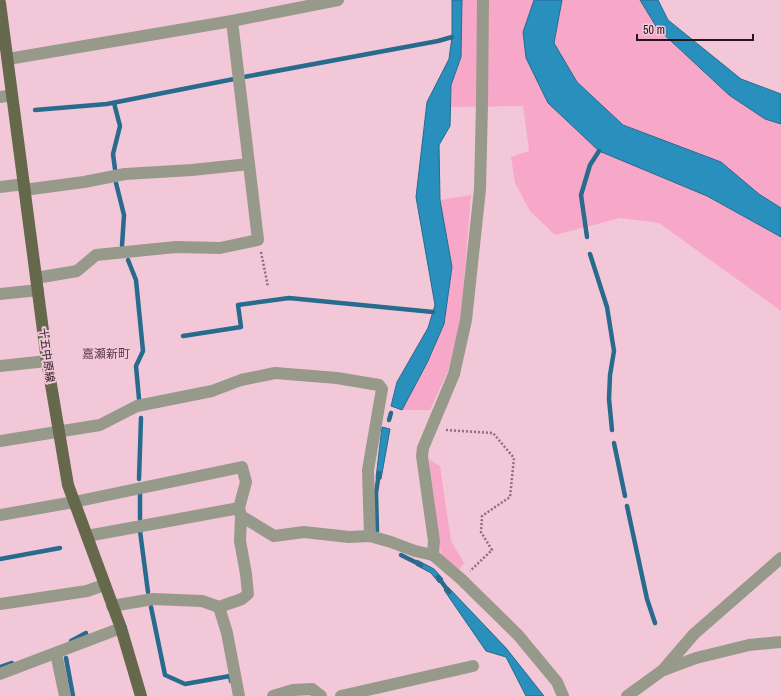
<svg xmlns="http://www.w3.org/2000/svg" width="781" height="696" font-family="'Archivo Narrow','Noto Sans JP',sans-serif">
	<rect width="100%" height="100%" fill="#f2c8d8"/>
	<g fill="#f7a8c8">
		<path d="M462,0h72l-11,32 3,26 22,45 116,75 43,18 74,41v74l-122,-88 -39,-5 -65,17 -25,-24 -15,-28 -4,-26 18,-6 -6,-45 -73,1 1,-22 10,-28z"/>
		<path d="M562,0h78l17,28 72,66 36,25 16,5v84l-22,-14 -38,-32 -98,-37 -46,-43 -23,-39z"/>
		<path d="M471,195l-10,122 -13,54 -18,39h-28l25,-47 17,-39 8,-57 -12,-67z"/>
		<path d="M429,459l11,7 11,75 13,22 -6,8 -17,-17z"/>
	</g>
	<g fill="#298fbd" stroke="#286b8d">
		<path d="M452,0h10l-1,57 -10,28 -1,41 -11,19 1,55 12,67 -8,57 -17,39 -25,47 -11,-4 6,-24 31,-54 7,-23 -19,-108 11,-95 22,-43 3,-22z"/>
		<path d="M534,0h28l-8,43 23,39 46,43 98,37 38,32 22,14v29l-74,-41 -108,-45 -51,-48 -22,-45 -3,-26z"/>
		<path d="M640,0h18l10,20 73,59 40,15v30l-16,-5 -36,-24 -72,-67z"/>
		<path d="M382,427l8,2 -9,50 -5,-1z"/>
		<path d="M417,560l17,9 9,10 -4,4 -8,-10 -15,-8z"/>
		<path d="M448,587l58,61 38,48h-18l-20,-39 -20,-6 -42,-61z"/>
	</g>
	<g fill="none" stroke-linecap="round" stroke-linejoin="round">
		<g stroke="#286b8d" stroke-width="4.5">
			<path d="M244,77l194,-36 14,-4"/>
			<path d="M114,103l6,23 -7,28 2,15"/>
			<path d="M35,110l72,-6 127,-25"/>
			<path d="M116,183l8,32 -2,31"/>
			<path d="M587,237l-6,-42 9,-30 9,-14"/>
			<path d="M590,254l17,53 7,44 -4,24 -1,24 3,31"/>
			<path d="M128,260l8,20 7,71 -7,15 3,33"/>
			<path d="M183,336l58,-9 -3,-22 51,-7 144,14"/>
			<path d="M389,420l2,-7"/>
			<path d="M614,443l11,53"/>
			<path d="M139,479l2,-61"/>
			<path d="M140,494v25"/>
			<path d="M627,506l20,93 8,24"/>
			<path d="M140,531l8,61"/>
			<path d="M377,531l-1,-38 3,-20"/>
			<path d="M401,555l20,10"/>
			<path d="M0,559l60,-11"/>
			<path d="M438,577l11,15"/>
			<path d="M151,607l14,68 20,9 45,-8 1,5"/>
			<path d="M71,641l15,-8"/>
			<path d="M66,658l7,38"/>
			<path d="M0,667l12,-4"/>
		</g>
		<g stroke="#8b6f7a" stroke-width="2.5" stroke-dasharray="2 2" stroke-linecap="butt">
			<path d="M261,252l7,35"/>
			<path d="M446,430l47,3 21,25 -4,39 -28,19 -1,16 11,18 -22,21"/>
		</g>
		<g stroke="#979a8a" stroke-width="12">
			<path d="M8,59l224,-38 106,-21"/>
			<path d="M0,97l12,-2"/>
			<path d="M0,187l24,-3"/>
			<path d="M24,190l60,-8 41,-8 67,-4 57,-6"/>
			<path d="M36,278l41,-7 19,-16 80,-8 44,1 38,-8 -26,-219"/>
			<path d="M0,294l38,-4"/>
			<path d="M0,366l47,-5"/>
			<path d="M0,441l100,-16 37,-19 75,-15 29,-11 34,-7 62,5 42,7 3,4 -14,81 2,66"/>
			<path d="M0,515l74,-13 168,-35 4,15 -7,26"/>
			<path d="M87,536l152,-28 2,8 33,20 30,-4 45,5 21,-1 21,6 24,9 18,4 28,24 57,56 39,47 6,14"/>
			<path d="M433,555l1,-14 -12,-85 1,-8 31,-74 12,-54 14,-131 2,-84 1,-105"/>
			<path d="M0,604l87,-13 17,-6"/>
			<path d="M112,606l41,-7 49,2 17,6 23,-8 6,-5 -2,-20 -6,-33 1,-25"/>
			<path d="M219,607l8,26 12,63"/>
			<path d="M56,653l9,43"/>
			<path d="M664,670l32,-12 53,-13 32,-3"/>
			<path d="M0,674l121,-46"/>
			<path d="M273,696l20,-6 19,-1 9,7"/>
			<path d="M341,696l132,-30"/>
			<path d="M627,696l36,-26 31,-36 87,-76"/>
		</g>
		<path stroke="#65684b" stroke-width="12" d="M0,3l47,358 21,124 53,143 20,68"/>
	</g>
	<g text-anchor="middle" stroke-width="4" stroke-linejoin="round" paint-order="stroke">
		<g font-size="11" fill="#24161c" stroke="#f2c8d8">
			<text transform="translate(47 355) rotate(82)" y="4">十五中原線</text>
		</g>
		<g font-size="12" fill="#5a3947" stroke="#f2c8d8">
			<text x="106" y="358">嘉瀬新町</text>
		</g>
	</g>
	<path d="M637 34v6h116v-6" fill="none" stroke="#24161c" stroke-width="2"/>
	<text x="643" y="34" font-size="12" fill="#24161c" stroke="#f2c8d8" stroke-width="3" paint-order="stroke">50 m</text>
</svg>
